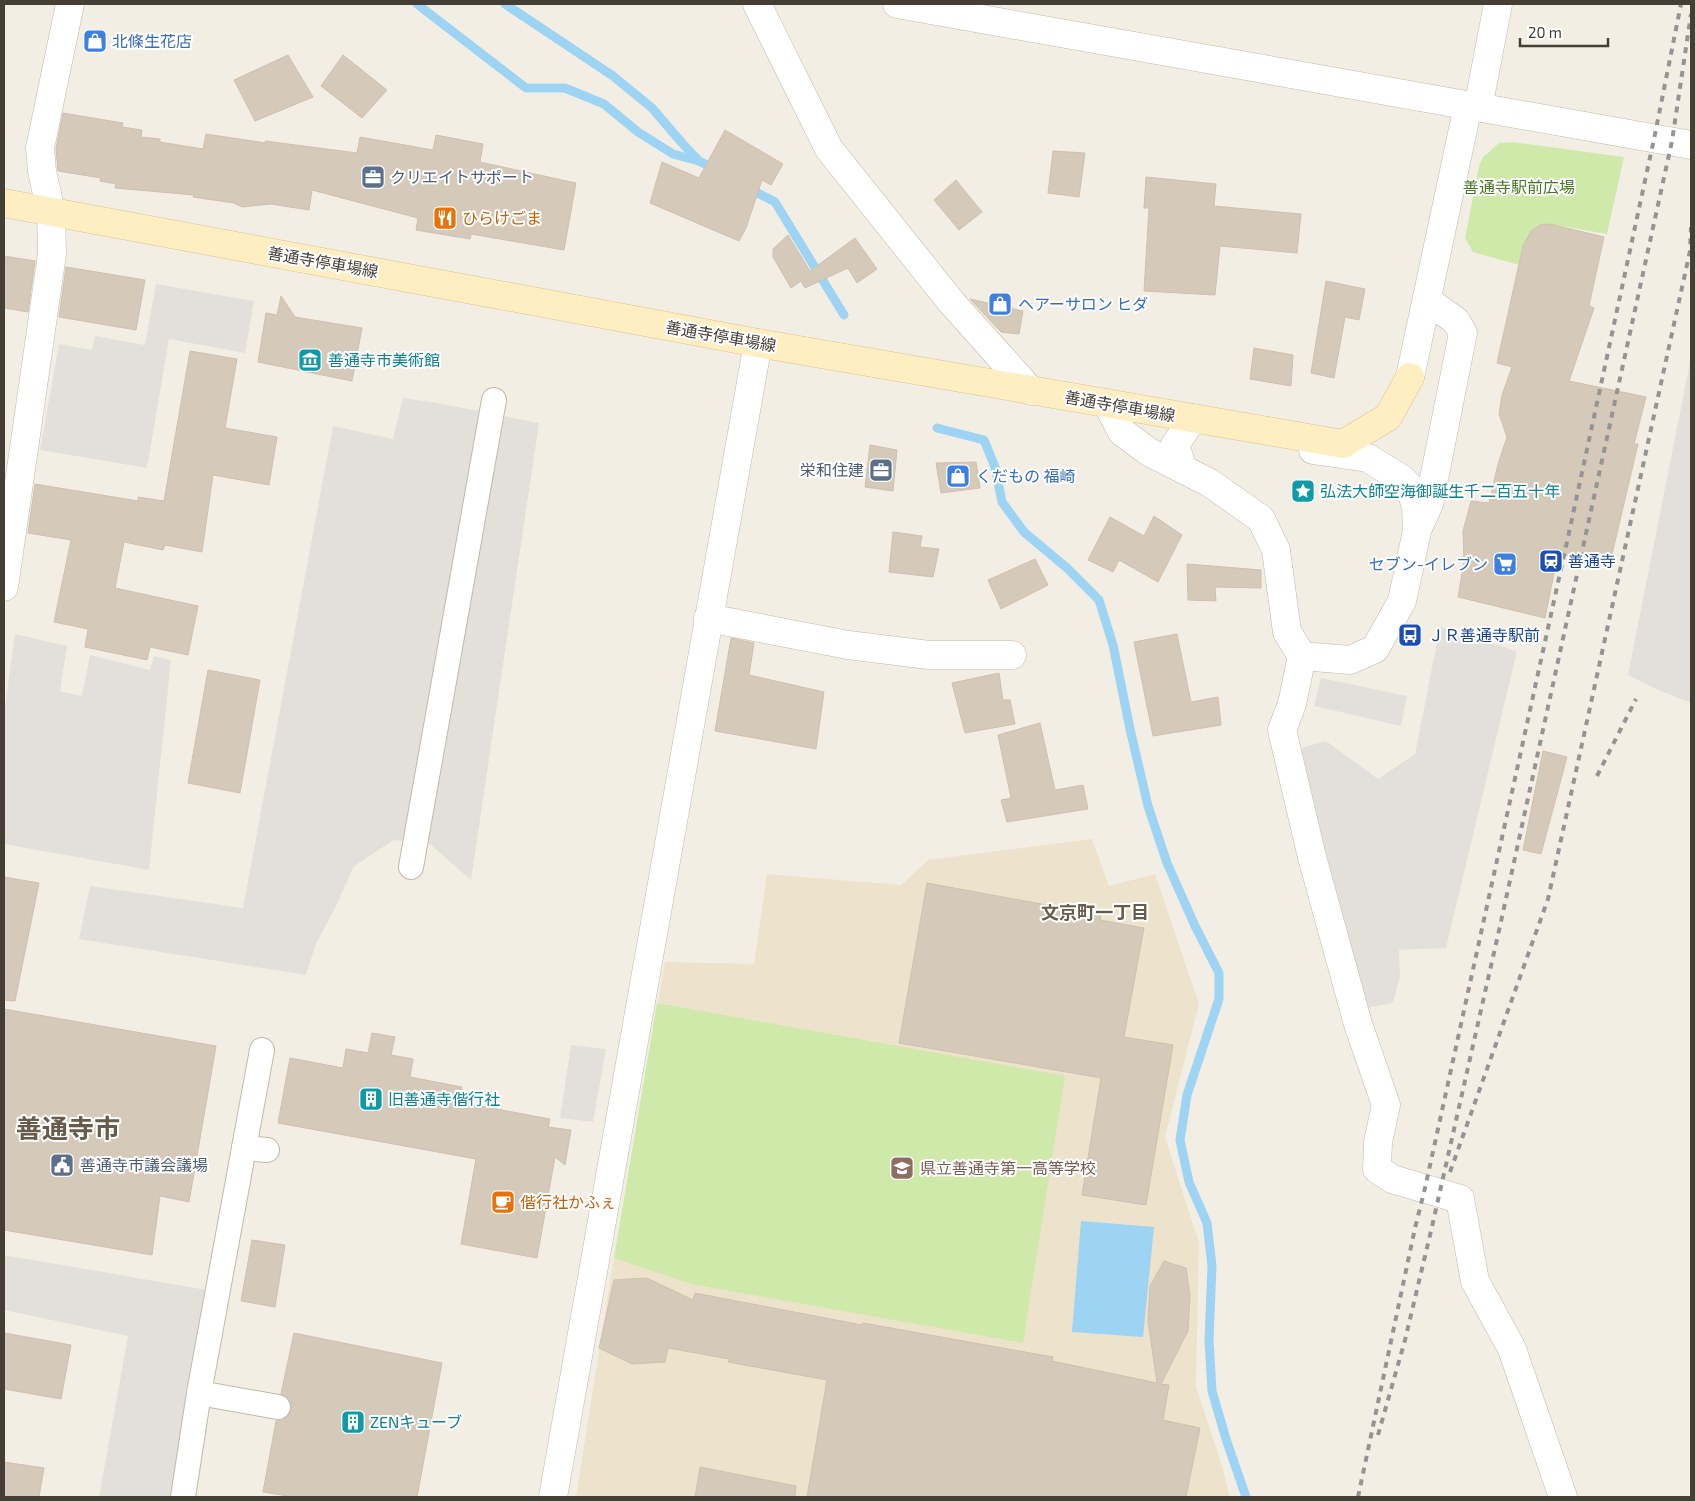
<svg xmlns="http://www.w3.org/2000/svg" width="1695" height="1501" font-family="'Exo 2','Noto Sans JP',sans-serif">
	<rect width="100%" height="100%" fill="#f3eee4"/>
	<path fill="#ede3cd" d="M1092,839l17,47 46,-12 44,130 -34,133 34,106 -3,143 26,80 8,31h-654l37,-234 52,-301 89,2 13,-90 134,11 27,-25z"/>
	<g fill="#cfe9aa">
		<path d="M1512,142l112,15 -17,77 -57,-10c-24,1 -24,23 -31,41l-46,-13 -8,-14 14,-72 4,-9 16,-14z"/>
		<path d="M657,1003l408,73 -42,267 -333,-59 -76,-26z"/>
	</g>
	<g fill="#e3e0dc">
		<path d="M156,284l98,17 -9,52 -76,-14 -22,129 -107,-18 19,-106 33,6 3,-14 50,9z"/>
		<path d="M1691,357v346l-35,-14 -28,-14z"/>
		<path d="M403,398l34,5 102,20 -68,457 -41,-36 -36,-4 -40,26 -19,42 -19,36 -10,31 -227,-36 11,-53 153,22 90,-482 60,13z"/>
		<path d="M1440,627l77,24 -71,297 -47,2 1,26 -7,27 -31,6 -61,-261 25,-7 52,38 37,-25z"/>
		<path d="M15,634l52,12 -7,45 22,5 8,-41 60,15 4,-14 17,4 -22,210 -145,-26v-131z"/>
		<path d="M1321,678l86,18 -6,30 -87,-20z"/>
		<path d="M571,1045l35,4 -13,73 -33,-4z"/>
		<path d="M4,1255l203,35 -35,207h-73l29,-161 -124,-26z"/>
	</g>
	<path fill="#9dd3f3" d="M1081,1221l73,6 -11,110 -71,-5z"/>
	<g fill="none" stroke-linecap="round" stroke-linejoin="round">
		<g stroke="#9dd3f3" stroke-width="9">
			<path d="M417,4l109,84h39l39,16 34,28 35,22 26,7 16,8"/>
			<path d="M505,4l108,72 39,32 30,35 17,18"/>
			<path d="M748,188l27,14 69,113"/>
			<path d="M937,428l47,12 11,27 7,35 22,30 43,36 32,32 14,45 17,84 18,77 19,57 28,63 24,47v26l-32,96 -7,45 9,42 18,41 5,43 -3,74 3,51 14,48 20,58"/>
		</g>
	</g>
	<g fill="#d5c9b9" stroke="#d0c0ac">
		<path d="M288,55l25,42 -58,24 -21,-41z"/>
		<path d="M343,55l44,35 -25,28 -41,-32z"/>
		<path d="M63,113l60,10 -1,4 20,3 -1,7 19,2v3l43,7 3,-15 60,9 -1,-2 92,12 3,-16 73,13 3,-15 47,9 -3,18 96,21 -12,67 -93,-16 -1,5 -54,-9 2,-12 -106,-28 -3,20 -38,-6 -29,3 -8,-4 -41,-6 1,-2 -79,-7 1,-4 -16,-3 1,-3 -43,-7 -2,-22z"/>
		<path d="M725,130l58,34 -12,21 -9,-5 -16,48 -7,13 -89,-38 12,-41 37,16z"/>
		<path d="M1053,151l32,2 -6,44 -31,-4z"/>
		<path d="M1146,177l70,7 -2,22 87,8 -4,39 -77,-7 -5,49 -71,-4 5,-83h-5z"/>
		<path d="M956,180l26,32 -23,18 -25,-30z"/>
		<path d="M1550,224l54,13 -15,69 5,2 -25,73 77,16 -12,47h4l-28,119 -52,-9 -13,64 -87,-21 6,-35 -1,-31 8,-30 18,2 9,-39 9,-27 -8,-23 3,-19 10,-28 -15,-4 26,-117 8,-15 9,-6z"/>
		<path d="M788,235l22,36 45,-33 22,31 -20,14 -9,-15 -43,20 -4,-7 -10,7 -18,-31v-8z"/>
		<path d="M4,256l31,5 -7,51 -24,-4z"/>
		<path d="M66,267l79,13 -9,50 -77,-13z"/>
		<path d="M1326,281l39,8 -6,31 -14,-3 -11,61 -23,-5z"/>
		<path d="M281,296l14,21 67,11 -10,53 -94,-19 8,-49 11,2z"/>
		<path d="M970,299l53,12 -4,23 -18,-2z"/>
		<path d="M1254,348l39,7 -2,31 -41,-7z"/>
		<path d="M190,351l47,8 -12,69 52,9 -8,48 -56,-10 -11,77 -37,-7 -2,5 -39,-8 -9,46 83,18 -10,49 -38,-8 -3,13 -62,-13 3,-18 -34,-7 17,-82 -43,-7 7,-49 103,17v-4l26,4z"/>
		<path d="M870,445l27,5 -4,41 -28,-4z"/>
		<path d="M976,462l4,26 -39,5 -5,-30z"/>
		<path d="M1154,516l28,19 -24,47 -39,-22 -6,12 -25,-12 22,-43 34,19z"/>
		<path d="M893,532l29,4 -2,11 19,2 -6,28 -44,-5z"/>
		<path d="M1035,559l13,26 -47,24 -13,-29z"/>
		<path d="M1187,564l74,6v18l-46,-1 1,14 -28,-1z"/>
		<path d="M1177,634l14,68 27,-5 3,28 -68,11 -19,-94z"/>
		<path d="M731,638l23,5 -5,32 75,17 -8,57 -101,-18z"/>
		<path d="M208,670l52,10 -20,113 -52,-10z"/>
		<path d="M999,673l4,27h7l5,24 -50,9 -13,-50z"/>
		<path d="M1040,723l15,67 28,-5 5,24 -81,13 -6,-22 10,-2 -13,-63z"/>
		<path d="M1543,751l24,6 -26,97 -18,-4z"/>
		<path d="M4,877l35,6 -24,118 -11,-1z"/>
		<path d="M927,883l174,32 -1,5 44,8 -20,109 49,8 -27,160 -64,-10 19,-117 -202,-35z"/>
		<path d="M4,1009l212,37 -27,156 -29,-6 -8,59 -148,-25z"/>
		<path d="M372,1033l23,4 -4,18 22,4 -3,18 52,10 -3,15 91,17 -2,8 23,3 -6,35 -10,-8 -18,101 -76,-14 15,-85 -198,-36 12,-65 53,10 3,-19 22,4z"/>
		<path d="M252,1240l33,5 -10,62 -34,-6z"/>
		<path d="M1164,1261l22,7 4,27 -2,36 -27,53 8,1 -6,35 37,8 -14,69h-379l20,-117 -99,-18 1,-3 -61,-11 -3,14 -33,2 -33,-16 15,-68 33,-2 46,22 2,-7 167,32 1,-2 190,34 -1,4 105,22 -9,-62 2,-35z"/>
		<path d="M4,1333l67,12 -10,54 -57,-10z"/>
		<path d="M294,1333l148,30 -25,134h-123l-31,-5 13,-71 7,-1 6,-5 2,-5v-8l-4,-5 -6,-3z"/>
		<path d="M4,1462l40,6 -5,29h-35z"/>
		<path d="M700,1467l96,19 -1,11h-100z"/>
	</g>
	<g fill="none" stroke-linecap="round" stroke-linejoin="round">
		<g stroke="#c1b8a9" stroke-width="26">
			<g id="pedestrian">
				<path d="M411,867l83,-467"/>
				<path d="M244,1148l23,2"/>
				<path d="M199,1393l79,14"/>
				<path d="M183,1497l16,-104 63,-343"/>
			</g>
		</g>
		<g stroke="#c1b8a9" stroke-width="29">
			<g id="minor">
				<path d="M757,4l72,145 123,154 79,88"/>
				<path d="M1478,108l20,-104"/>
				<path d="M1107,403l15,29 27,20 61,31 51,36 15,31 11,82 15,24 48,4 25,-11 27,-48 15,-70 -1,-25 -7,-20 -7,-7 -34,-21 -55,-8"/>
				<path d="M1183,469l-8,-24 18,-27"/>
				<path d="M1419,526l10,-22 34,-171 -7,-12 -29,-21"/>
				<path d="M4,587l48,-333 -1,-42 -9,-41 -2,-23 30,-144"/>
				<path d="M708,618l140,27 81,10h83"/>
				<path d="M1302,656l-10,48 -10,26 30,127 46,167 28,81 -8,37 -1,27 15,10 68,20 15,82 37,68 51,148"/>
			</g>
		</g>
		<g stroke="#c1b8a9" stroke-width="29">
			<g id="tertiary">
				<path d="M897,4l794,141"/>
				<path d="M1410,377l58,-271"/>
				<path d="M553,1497l205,-1154"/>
			</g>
		</g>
		<g stroke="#d8c393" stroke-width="29">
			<path id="secondary" d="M4,203l754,140 585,101 45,-27 22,-40"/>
		</g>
		<use href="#pedestrian" stroke="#fff" stroke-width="24"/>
		<use href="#minor" stroke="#fff" stroke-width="28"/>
		<use href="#tertiary" stroke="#fff" stroke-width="28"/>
		<use href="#secondary" stroke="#ffeec1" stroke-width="28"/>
		<g stroke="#949494" stroke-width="4" stroke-dasharray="6 6" stroke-linecap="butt">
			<path d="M1597,776l39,-77"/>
			<path d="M1450,1172l98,-273 142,-648 1,-24"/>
			<path d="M1378,1435l27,-95 26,-109 69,-305 172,-785 19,-127"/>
			<path d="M1358,1497l57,-269 10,-40 145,-660 84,-389 27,-135"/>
		</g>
	</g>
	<defs>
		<g id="shop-square" transform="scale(1.25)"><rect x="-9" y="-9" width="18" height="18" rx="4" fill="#3f7fe0" stroke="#fff"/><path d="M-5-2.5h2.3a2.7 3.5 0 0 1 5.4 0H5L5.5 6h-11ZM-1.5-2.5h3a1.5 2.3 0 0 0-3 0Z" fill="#fff"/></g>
		<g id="office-square" transform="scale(1.25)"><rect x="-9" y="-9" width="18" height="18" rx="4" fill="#5c6f8a" stroke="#fff"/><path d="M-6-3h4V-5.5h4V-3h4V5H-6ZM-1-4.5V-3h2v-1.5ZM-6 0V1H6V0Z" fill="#fff"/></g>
		<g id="restaurant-square" transform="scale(1.25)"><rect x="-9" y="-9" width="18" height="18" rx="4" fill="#e8710a" stroke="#fff"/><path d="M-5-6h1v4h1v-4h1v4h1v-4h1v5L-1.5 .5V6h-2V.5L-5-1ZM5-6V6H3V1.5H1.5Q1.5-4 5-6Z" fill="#fff"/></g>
		<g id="museum-square" transform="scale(1.25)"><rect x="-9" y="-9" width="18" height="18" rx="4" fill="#0f9aa8" stroke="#fff"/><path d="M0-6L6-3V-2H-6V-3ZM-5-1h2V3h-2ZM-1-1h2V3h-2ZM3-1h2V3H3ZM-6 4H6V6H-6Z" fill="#fff"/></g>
		<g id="sight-square" transform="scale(1.25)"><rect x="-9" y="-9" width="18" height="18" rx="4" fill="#0f9aa8" stroke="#fff"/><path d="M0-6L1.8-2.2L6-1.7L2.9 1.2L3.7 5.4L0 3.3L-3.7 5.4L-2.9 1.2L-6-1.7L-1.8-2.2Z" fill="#fff"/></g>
		<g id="station-square" transform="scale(1.25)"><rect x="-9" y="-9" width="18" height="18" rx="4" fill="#1a4fb4" stroke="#fff"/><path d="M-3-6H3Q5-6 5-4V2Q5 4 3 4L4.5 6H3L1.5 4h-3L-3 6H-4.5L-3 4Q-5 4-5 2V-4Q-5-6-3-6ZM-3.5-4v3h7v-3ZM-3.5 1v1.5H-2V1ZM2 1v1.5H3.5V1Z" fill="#fff"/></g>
		<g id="supermarket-square" transform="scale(1.25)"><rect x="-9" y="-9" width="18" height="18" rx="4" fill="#3f7fe0" stroke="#fff"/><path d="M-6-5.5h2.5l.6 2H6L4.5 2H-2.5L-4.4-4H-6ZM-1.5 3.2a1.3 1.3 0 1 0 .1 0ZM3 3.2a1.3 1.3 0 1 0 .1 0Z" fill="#fff"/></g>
		<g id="bus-square" transform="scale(1.25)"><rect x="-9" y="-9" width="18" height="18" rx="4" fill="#1a4fb4" stroke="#fff"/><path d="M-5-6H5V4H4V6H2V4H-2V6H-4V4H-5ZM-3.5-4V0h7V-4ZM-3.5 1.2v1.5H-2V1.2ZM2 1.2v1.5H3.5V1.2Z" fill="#fff"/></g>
		<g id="building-square" transform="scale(1.25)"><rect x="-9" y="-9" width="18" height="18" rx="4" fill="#0f9aa8" stroke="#fff"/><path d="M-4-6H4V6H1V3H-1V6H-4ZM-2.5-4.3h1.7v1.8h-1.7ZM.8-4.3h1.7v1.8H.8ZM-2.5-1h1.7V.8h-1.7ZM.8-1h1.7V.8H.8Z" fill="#fff"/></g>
		<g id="civic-square" transform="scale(1.25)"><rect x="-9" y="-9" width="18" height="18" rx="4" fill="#5c6f8a" stroke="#fff"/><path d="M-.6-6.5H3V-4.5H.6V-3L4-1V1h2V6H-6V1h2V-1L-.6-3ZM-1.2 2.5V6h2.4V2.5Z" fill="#fff"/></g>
		<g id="school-square" transform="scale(1.25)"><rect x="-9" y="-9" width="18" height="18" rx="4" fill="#8d6e63" stroke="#fff"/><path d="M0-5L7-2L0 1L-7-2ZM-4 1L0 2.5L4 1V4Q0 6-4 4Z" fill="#fff"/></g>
		<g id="cafe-square" transform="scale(1.25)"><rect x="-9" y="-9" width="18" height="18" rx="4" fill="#e8710a" stroke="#fff"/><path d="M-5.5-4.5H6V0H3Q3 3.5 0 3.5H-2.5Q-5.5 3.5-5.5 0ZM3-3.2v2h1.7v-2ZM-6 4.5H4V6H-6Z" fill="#fff"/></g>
	</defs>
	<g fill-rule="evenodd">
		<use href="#shop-square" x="95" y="41"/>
		<use href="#office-square" x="373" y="177"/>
		<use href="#restaurant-square" x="445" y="218"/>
		<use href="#shop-square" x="1000" y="304"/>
		<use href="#museum-square" x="310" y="360"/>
		<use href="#office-square" x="881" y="470"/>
		<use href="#shop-square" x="958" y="476"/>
		<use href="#sight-square" x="1303" y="491"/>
		<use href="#station-square" x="1551" y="561"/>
		<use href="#supermarket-square" x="1505" y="564"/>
		<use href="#bus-square" x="1410" y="635"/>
		<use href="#building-square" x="371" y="1099"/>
		<use href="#civic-square" x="62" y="1165"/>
		<use href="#school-square" x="902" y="1168"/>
		<use href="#cafe-square" x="503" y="1202"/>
		<use href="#building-square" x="353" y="1422"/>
	</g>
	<g text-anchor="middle" stroke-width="4" stroke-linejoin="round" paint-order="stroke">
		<g font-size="16" fill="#366cbe" stroke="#fff" text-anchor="start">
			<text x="112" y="47">北條生花店</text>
			<text x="1018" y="310">ヘアーサロン ヒダ</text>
			<text x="976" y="482">くだもの 福崎</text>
			<text x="1488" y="570" text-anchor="end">セブン-イレブン</text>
		</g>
		<g font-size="16" fill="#4e5e75" stroke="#fff" text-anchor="start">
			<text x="390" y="183">クリエイトサポート</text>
			<text x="864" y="476" text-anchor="end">栄和住建</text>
			<text x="80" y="1171">善通寺市議会議場</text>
		</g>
		<g font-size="16" fill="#477825" stroke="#fff">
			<text x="1519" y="193">善通寺駅前広場</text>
		</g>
		<g font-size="16" fill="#c56008" stroke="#fff" text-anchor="start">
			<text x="462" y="224">ひらけごま</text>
			<text x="520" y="1208">偕行社かふぇ</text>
		</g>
		<g font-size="16" fill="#453e34" stroke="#fff">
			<text transform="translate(323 262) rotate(10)" y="6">善通寺停車場線</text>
			<text transform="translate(721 336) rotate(10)" y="6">善通寺停車場線</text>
			<text transform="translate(1120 406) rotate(10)" y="6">善通寺停車場線</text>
		</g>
		<g font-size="16" fill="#0d838f" stroke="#fff" text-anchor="start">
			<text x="328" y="366">善通寺市美術館</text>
			<text x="1320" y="497">弘法大師空海御誕生千二百五十年</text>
			<text x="388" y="1105">旧善通寺偕行社</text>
			<text x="370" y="1428">ZENキューブ</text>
		</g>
		<g font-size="16" fill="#164399" stroke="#fff" text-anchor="start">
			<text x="1568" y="567">善通寺</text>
			<text x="1428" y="641">ＪＲ善通寺駅前</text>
		</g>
		<g font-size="16" fill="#785e54" stroke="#fff" text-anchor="start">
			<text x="920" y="1174">県立善通寺第一高等学校</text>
		</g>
		<g font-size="18" font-weight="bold" fill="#685b4a" stroke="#fff">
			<text x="1095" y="919">文京町一丁目</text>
		</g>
		<g font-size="26" font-weight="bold" fill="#685b4a" stroke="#fff">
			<text x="68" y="1138">善通寺市</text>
		</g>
	</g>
	<rect width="1695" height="1501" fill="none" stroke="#453e34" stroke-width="10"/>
	<path d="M1520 38v8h88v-8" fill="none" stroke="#453e34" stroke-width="2.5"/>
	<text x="1528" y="38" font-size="15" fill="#453e34" stroke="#ffffff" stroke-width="4" paint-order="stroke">20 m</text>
</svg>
